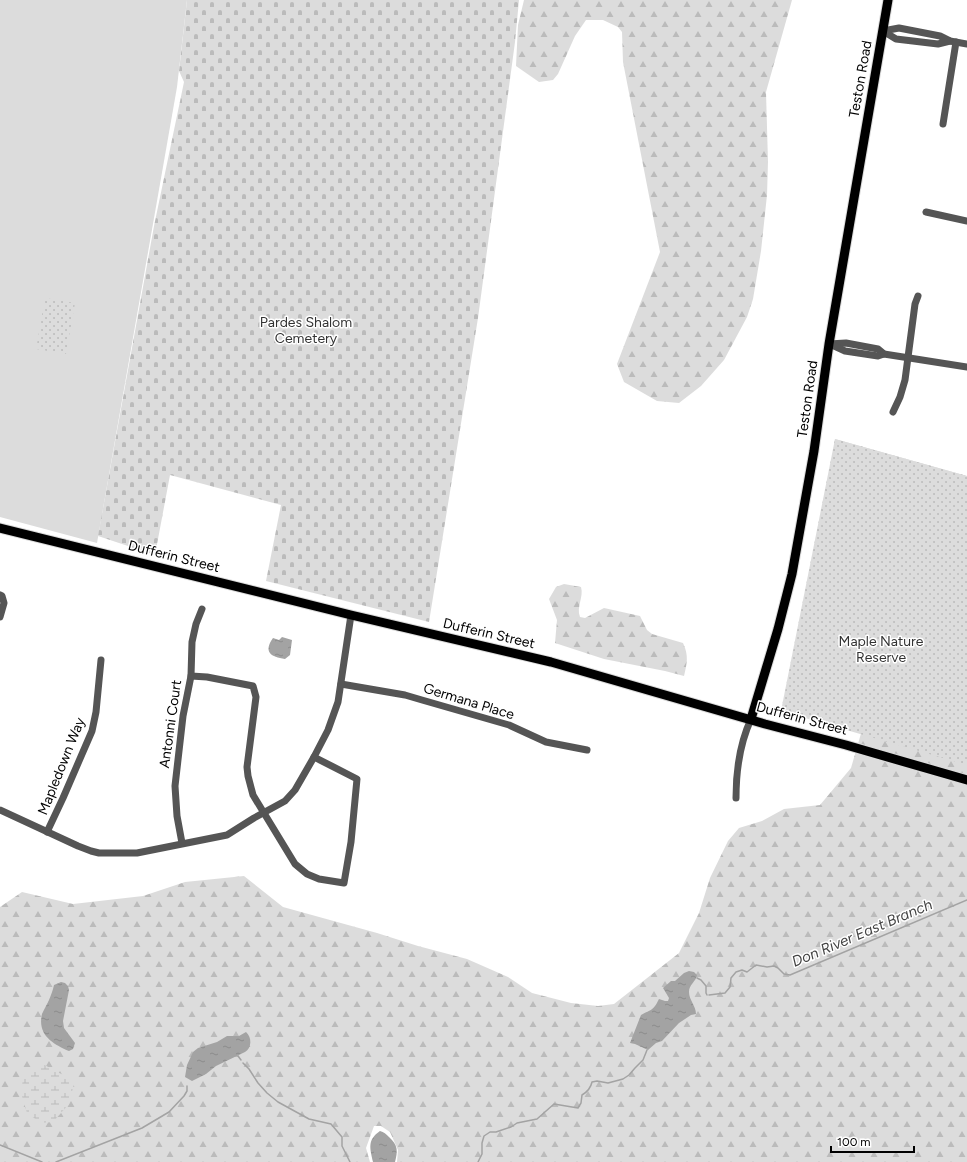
<svg xmlns="http://www.w3.org/2000/svg" width="967" height="1162" font-family="Figtree,sans-serif">
	<defs>
		<pattern id="forest-firs" width="22" height="20" patternUnits="userSpaceOnUse"><rect width="22" height="20" fill="#dcdcdc"/><path d="M5 1l3.5 6h-7zM16 11l3.5 6h-7z" fill="#bbb"/></pattern>
		<pattern id="wetland-marsh" width="20" height="14" patternUnits="userSpaceOnUse"><rect width="20" height="14" fill="#dcdcdc"/><path d="M1 5h8M5 5V1M11 12h8M15 12V8" fill="none" stroke="#bbb"/></pattern>
		<pattern id="cemetery-stones" width="16" height="16" patternUnits="userSpaceOnUse"><rect width="16" height="16" fill="#dcdcdc"/><path d="M2 7V4a2 2 0 0 1 4 0v3zM10 15v-3a2 2 0 0 1 4 0v3z" fill="#bbb"/></pattern>
		<pattern id="park-dots" width="8" height="8" patternUnits="userSpaceOnUse"><rect width="8" height="8" fill="#dcdcdc"/><path d="M2 2h.1M6 6h.1" fill="none" stroke="#bbb" stroke-width="1.8" stroke-linecap="round"/></pattern>
		<pattern id="water-ripples" width="26" height="14" patternUnits="userSpaceOnUse"><rect width="26" height="14" fill="#a3a3a3"/><path d="M2 4q2-2 4 0t4 0M15 11q2-2 4 0t4 0" fill="none" stroke="#8b8b8b"/></pattern>
	</defs>
	<rect width="100%" height="100%" fill="#fff"/>
	<path fill="#dcdcdc" d="M0,0h187l-10,87 -80,456 -97,-26z"/>
	<g fill="url(#forest-firs)">
		<path d="M524,0h268l-26,92 2,70 -1,33 -6,56 -8,48 -6,18 -23,43 -23,26 -22,17 -22,-2 -33,-19 -7,-18 43,-112 -37,-190 -1,-30 -4,-5 -15,-7h-17l-11,16 -17,38 -5,6 -14,2 -23,-16 2,-41z"/>
		<path d="M835,439l132,37v686h-570l1,-12 -8,-18 -9,-6h-7l-8,22 4,14h-370v-255l22,-15 51,12 70,-8 42,-14 59,-6 39,31 94,26 41,13 49,13 41,18 24,16 39,10 27,3 16,-2 65,-51 20,-40 11,-35 18,-37 11,-13 23,-7 22,-12 36,-4 31,-37 11,-38 -33,-243z"/>
		<path d="M564,584l17,3c3,10 -5,20 -1,30l5,1 19,-10 36,8 7,14 5,4 31,9c6,13 4,20 1,33l-19,-5 -61,-12 -49,-16 2,-23 -8,-21 7,-12z"/>
	</g>
	<path fill="url(#wetland-marsh)" d="M43,1064l14,8 18,8 -6,24 -16,18 -12,1 -14,-10 -6,-20 2,-15z"/>
	<path fill="url(#cemetery-stones)" d="M187,0h332l-4,42 -37,276 -49,304 -163,-41 15,-76 -111,-30 -15,80 -57,-19 56,-310 30,-144 -5,-11z"/>
	<g fill="url(#park-dots)">
		<path d="M45,298l30,5 -9,51 -30,-5z"/>
		<path d="M835,439l132,37v289l-186,-54z"/>
	</g>
	<g fill="url(#water-ripples)">
		<path d="M282,637l10,3 -2,15 -5,4c-14,-2 -22,-7 -12,-21l6,2z"/>
		<path d="M689,971l5,1 3,3c-1,7 -8,9 -8,17 0,8 7,14 7,22l-5,1 -12,8 -17,18 -6,2 -8,7 -13,-6 -5,-1 11,-28c11,-6 12,-4 18,-16l6,2h3l1,-3 -6,-10 8,-7h4l9,-8z"/>
		<path d="M61,982l4,1 3,3 1,4 -6,31 1,7 11,15 -2,6 -4,2c-16,-7 -32,-16 -27,-37 2,-5 5,-9 7,-14 2,-5 4,-10 5,-15z"/>
		<path d="M246,1032c6,5 6,16 -1,20l-29,14 -10,8 -14,7 -7,-4 2,-12 6,-13 5,-4 19,-6 10,-6h12z"/>
		<path d="M380,1131c4,1 6,3 9,6 9,8 9,14 6,25h-22c-3,-14 -6,-22 7,-31z"/>
	</g>
	<g fill="none" stroke-linecap="round" stroke-linejoin="round">
		<g stroke="#a3a3a3" stroke-width="1.5">
			<path d="M697,978l4,2 5,6v7l1,2"/>
			<path d="M709,995l16,-2 5,-6 1,-9 5,-6 6,-2 5,2 9,-7 11,2 7,-1 4,2 6,6 6,1 177,-75"/>
			<path d="M238,1056l3,4"/>
			<path d="M243,1063l6,6 9,14 9,10 11,9 31,17 22,5 11,13v9l8,16"/>
			<path d="M0,1145l42,17"/>
			<path d="M56,1162l86,-34 27,-16 15,-16 3,-5v-5"/>
			<path d="M478,1162l4,-8v-11l2,-7 6,-4h6l15,-5 6,-4 20,-4 17,-15 24,4 3,-5 1,-8c5,-3 9,-8 10,-13l5,-1 11,2 15,-4 6,-4 6,-7 8,-8 4,-10"/>
		</g>
		<g stroke="#dbdbdb" stroke-width="11">
			<g id="major">
				<path d="M0,528l351,87 200,47 214,62 81,21 121,35"/>
				<path d="M751,719l27,-90 14,-55 22,-123 15,-107 59,-344"/>
			</g>
		</g>
		<g stroke="#555" stroke-width="7">
			<path d="M883,31l16,-3 41,8 10,5 17,3"/>
			<path d="M883,31l13,8 42,5 12,-3"/>
			<path d="M943,124l13,-82"/>
			<path d="M926,212l41,9"/>
			<path d="M829,344l17,-1 32,6 6,5 83,13"/>
			<path d="M832,345l13,6 33,5 6,-2"/>
			<path d="M893,412l7,-15 5,-17 10,-76 3,-8"/>
			<path d="M0,595l2,1 2,7 -4,14"/>
			<path d="M191,676l16,1 46,9 3,11 -9,70 1,9 5,19 42,69 12,10 12,5 25,4 7,-41 6,-63 -43,-22"/>
			<path d="M341,684l64,11 17,5 87,25 37,17 41,8"/>
			<path d="M736,798c0,-26 4,-55 15,-79"/>
			<path d="M0,810l78,36 13,5 8,2h38l90,-18 27,-17 31,-17 10,-11 19,-33 14,-27 10,-28 13,-87"/>
			<path d="M47,832l16,-34 29,-67 4,-19 5,-52"/>
			<path d="M182,843l-5,-27 -2,-30 8,-70 8,-40 1,-34 4,-18 6,-15"/>
		</g>
		<use href="#major" stroke="#000" stroke-width="9"/>
	</g>
	<g text-anchor="middle" stroke-width="3" stroke-linejoin="round" paint-order="stroke">
		<g font-size="14" fill="#000" stroke="#fff">
			<text transform="translate(860 79) rotate(-80)" y="5">Teston Road</text>
			<text transform="translate(807 399) rotate(-82)" y="5">Teston Road</text>
			<text transform="translate(174 556) rotate(14)" y="5">Dufferin Street</text>
			<text transform="translate(489 633) rotate(13)" y="5">Dufferin Street</text>
			<text transform="translate(469 701) rotate(17)" y="5">Germana Place</text>
			<text transform="translate(802 718) rotate(15)" y="5">Dufferin Street</text>
			<text transform="translate(170 724) rotate(-82)" y="5">Antonni Court</text>
			<text transform="translate(61 766) rotate(-68)" y="5">Mapledown Way</text>
		</g>
		<g font-size="14" fill="#333" stroke="#fff">
			<text x="306" y="327">Pardes Shalom<tspan x="306" dy="16">Cemetery</tspan></text>
			<text x="881" y="646">Maple Nature<tspan x="881" dy="16">Reserve</tspan></text>
		</g>
		<g font-size="15" font-style="italic" fill="#444" stroke="#fff">
			<text transform="translate(862 933) rotate(-23)" y="5">Don River East Branch</text>
		</g>
	</g>
	<path d="M831 1146v6h83v-6" fill="none" stroke="#000000" stroke-width="2"/>
	<text x="837" y="1146" font-size="12" fill="#000000" stroke="#ffffff" stroke-width="3" paint-order="stroke">100 m</text>
</svg>
